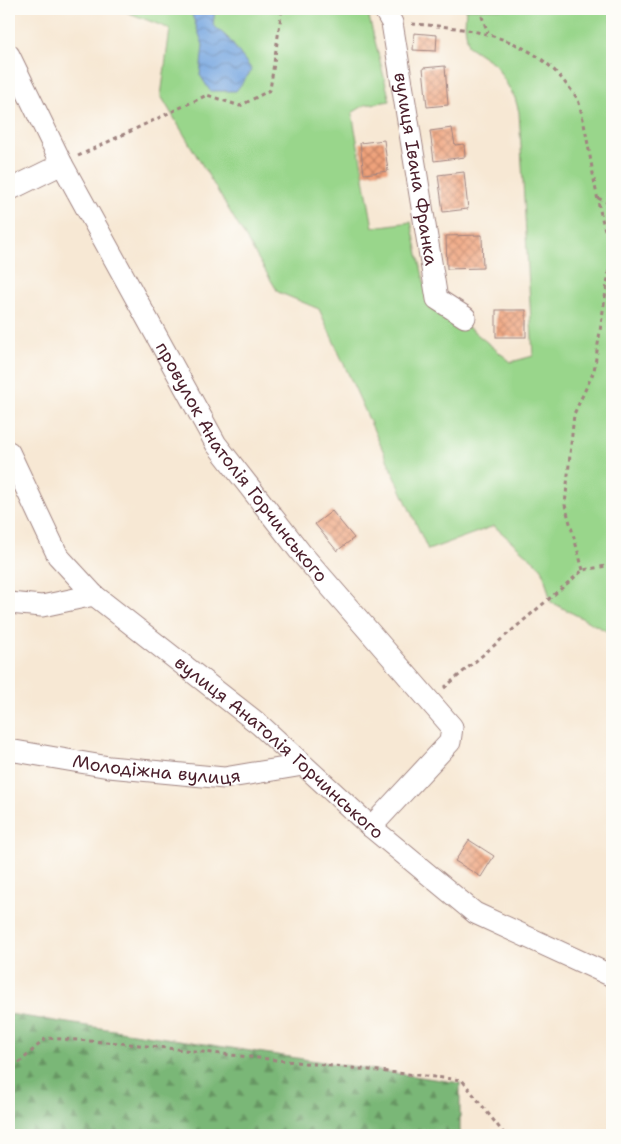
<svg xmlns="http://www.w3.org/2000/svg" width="621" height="1144" font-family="'Shantell Sans',sans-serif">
	<defs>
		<pattern id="forest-firs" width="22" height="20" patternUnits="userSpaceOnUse" patternTransform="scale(1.25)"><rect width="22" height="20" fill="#7ab777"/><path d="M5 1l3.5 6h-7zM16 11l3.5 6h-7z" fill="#669462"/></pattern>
		<pattern id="water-waves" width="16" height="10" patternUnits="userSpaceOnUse" patternTransform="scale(1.25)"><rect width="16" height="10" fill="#76a6e0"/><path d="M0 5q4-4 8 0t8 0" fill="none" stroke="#6387b6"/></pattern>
		<pattern id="building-cross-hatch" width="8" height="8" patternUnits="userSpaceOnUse" patternTransform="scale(1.25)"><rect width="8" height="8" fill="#efa27b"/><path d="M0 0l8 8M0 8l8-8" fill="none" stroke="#c48365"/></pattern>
	</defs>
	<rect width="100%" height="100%" fill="#fdfcf7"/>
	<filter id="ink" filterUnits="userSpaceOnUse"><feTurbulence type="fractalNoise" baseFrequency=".02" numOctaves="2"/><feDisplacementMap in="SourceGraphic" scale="10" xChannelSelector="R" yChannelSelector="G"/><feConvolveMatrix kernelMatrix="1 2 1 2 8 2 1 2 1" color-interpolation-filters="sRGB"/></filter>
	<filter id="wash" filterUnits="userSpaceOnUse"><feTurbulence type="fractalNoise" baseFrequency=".0096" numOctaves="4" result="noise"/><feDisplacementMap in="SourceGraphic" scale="20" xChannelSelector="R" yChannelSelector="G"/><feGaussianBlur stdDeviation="1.12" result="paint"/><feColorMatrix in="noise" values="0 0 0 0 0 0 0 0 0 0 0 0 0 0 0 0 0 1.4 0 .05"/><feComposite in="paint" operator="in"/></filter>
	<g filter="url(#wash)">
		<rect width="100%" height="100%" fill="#f7e8d4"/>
		<path fill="url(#forest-firs)" stroke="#626b51" d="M9,1014l451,69v52h-451z"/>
		<path fill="#99d68b" stroke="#727a5b" d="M119,9h248l23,92 -25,4 -13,8 21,114 38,-5 18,82 43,26 39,32 22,-6 -14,-244 -4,-14 -20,-34 -27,-18 -3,-21 1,-16h146v625l-61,-32 -9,-34 -48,-42 -66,24 -109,-241 -41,-17 -117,-196 9,-67z"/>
		<path fill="url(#water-waves)" stroke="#606286" d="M193,9h22l-2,16 15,13 24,32 -16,21h-26l-10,-16 3,-30 -12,-33z"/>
		<g id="blocks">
			<g fill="url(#building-cross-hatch)">
				<path d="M414,33l23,2 -1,16 -23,-1z"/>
				<path d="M445,66l3,39 -21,2 -4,-39z"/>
				<path d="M452,128l3,17 9,-1 1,13 -31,4 -4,-30z"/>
				<path d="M384,140l4,31 -24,3 -4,-31z"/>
				<path d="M464,172l4,37 -25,3 -5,-37z"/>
				<path d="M482,235l1,33 -36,1 -1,-33z"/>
				<rect x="496" y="310" width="30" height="27"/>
				<path d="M332,511l22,27 -17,13 -22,-27z"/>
				<path d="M469,840l25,16 -13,21 -26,-16z"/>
			</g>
		</g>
	</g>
	<g filter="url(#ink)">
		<use href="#blocks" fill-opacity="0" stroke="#a08480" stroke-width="1"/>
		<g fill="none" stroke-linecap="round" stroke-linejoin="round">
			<g stroke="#a08480" stroke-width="23">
				<g id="street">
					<path id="s1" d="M384,9l8,14 45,276 28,18"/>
					<path id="s2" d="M9,55l53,109 154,280 85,109 151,174 -2,15 -79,85"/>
					<path d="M9,190l53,-26"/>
					<path id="s3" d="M9,452l49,104 36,39 166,130 111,102 104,86 137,63"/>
					<path d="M9,603l33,3 52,-11"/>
					<path id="s4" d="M9,750l100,17 115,11 79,-13"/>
				</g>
			</g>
			<g stroke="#a08480" stroke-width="3" stroke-dasharray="4 4" stroke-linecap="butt">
				<path d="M484,9l-3,5 7,19"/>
				<path d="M412,24c55,3 119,12 154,60 4,5 11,12 13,19 13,48 15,101 33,148"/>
				<path d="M78,156l129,-61 33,11 30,-16 12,-81"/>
				<path d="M598,198l14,7"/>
				<path d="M583,570l-18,-65 9,-91 20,-43 18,-120"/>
				<path d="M444,688l139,-118 29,-5"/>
				<path d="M19,1063l27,-25 74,5 342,37 43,55"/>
			</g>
			<use href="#street" stroke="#fff" stroke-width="21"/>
		</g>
	</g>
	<g text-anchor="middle" stroke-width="4" stroke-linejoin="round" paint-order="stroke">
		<g font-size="18" fill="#4a1f2b" stroke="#fdfcf7">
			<text dy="6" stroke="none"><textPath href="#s1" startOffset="164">вулиця Івана Франка</textPath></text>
			<text dy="6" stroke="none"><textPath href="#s2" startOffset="470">провулок Анатолія Горчинського</textPath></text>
			<text dy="6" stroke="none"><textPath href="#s3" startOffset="408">вулиця Анатолія Горчинського</textPath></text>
			<text dy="6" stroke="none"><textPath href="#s4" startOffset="149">Молодіжна вулиця</textPath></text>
		</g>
	</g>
	<rect width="621" height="1144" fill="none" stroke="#fdfcf7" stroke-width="30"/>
</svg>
